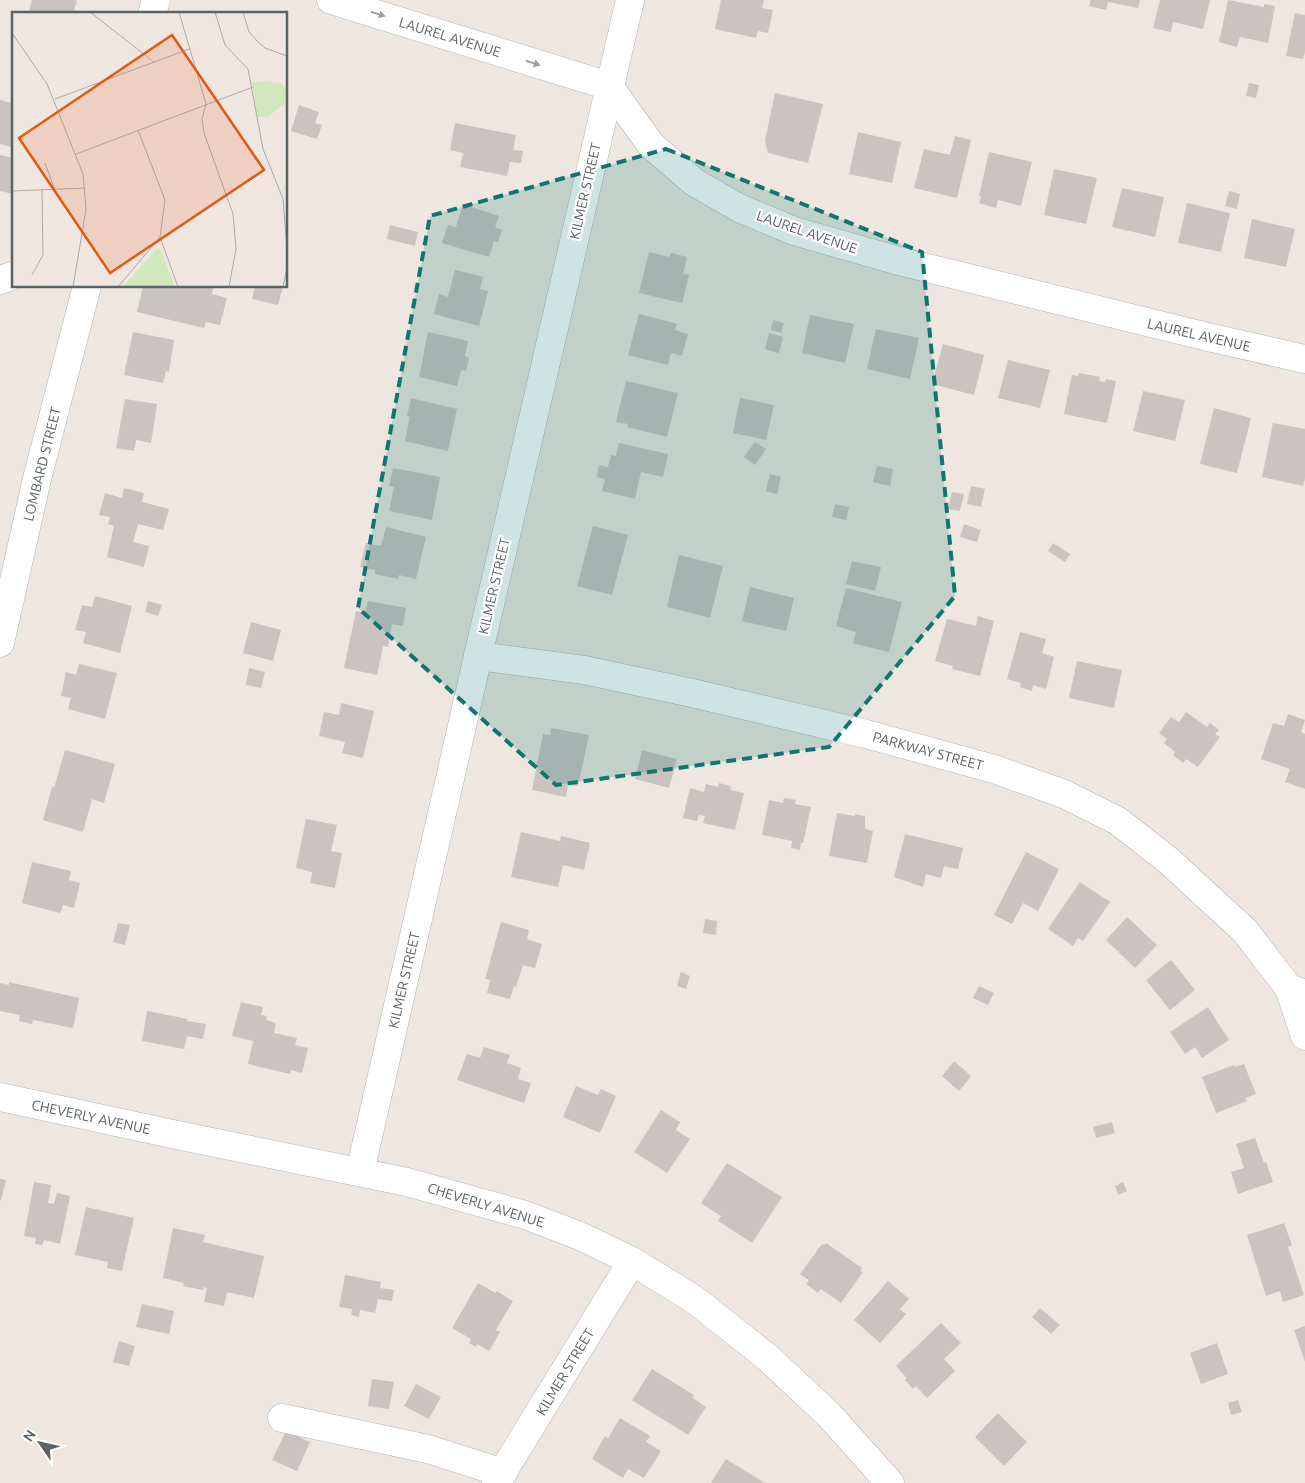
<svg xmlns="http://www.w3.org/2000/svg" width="1305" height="1483" font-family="Ubuntu,sans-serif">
	<rect width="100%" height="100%" fill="#efe6e2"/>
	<g fill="#cbc3c1">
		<path d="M32,0h42l3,1 -4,13h-45z"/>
		<path d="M721,0h43l-2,8 11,2 -5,23 -10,-2 -2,7 -41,-9z"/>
		<path d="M1091,0h49l-2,8 -30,-6 -2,8 -17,-4z"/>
		<path d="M1160,0h50l-7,29 -30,-7 -2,10 -18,-4z"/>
		<path d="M1228,0l36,7v-3l11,2 -7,37 -28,-6 -3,10 -18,-5z"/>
		<path d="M1295,13l10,2v37l-2,7 -17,-3z"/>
		<path d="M1249,83l10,2 -3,13 -10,-2z"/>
		<path d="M775,93l48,11 -15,59 -40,-10 -3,-12z"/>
		<path d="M0,100l14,4v44l-14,-4z"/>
		<path d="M299,105l20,7 -4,11 7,2 -5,14 -26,-8z"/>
		<path d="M455,123l61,12 -3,15 10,1 -2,12 -11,-1 -3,14 -47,-9 3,-14 -13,-3z"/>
		<path d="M858,132l43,10 -9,41 -43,-9z"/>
		<path d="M955,136l16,4 -14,58 -43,-10 10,-39 26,6z"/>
		<path d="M989,152l43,10 -11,44 -23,-6 -2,8 -17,-5 2,-6 -2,-1z"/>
		<path d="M0,155l14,3v36l-14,-3z"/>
		<path d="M1054,169l43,9 -11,46 -42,-9z"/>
		<path d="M1122,188l42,9 -9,40 -43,-10z"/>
		<path d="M1229,191l11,3 -3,15 -12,-3z"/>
		<path d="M1187,203l43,10 -9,39 -43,-9z"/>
		<path d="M463,204l36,12 -4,11 7,3 -4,12 -4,-1 -5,16 -47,-14 6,-18 8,2z"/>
		<path d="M1252,219l43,10 -9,38 -42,-9z"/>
		<path d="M390,225l28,7 -3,14 -28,-7z"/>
		<path d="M649,252l21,5 1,-4 16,4 -4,17 6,1 -7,28 -43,-10z"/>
		<path d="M455,270l28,7 -3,12 8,2 -9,35 -45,-12 5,-20 9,3z"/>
		<path d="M143,286h64l6,2 -1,6 15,4 -7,27 -14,-3 -2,6 -67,-16z"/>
		<path d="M255,286h28l-5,19 -26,-6z"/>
		<path d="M639,314l38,10 -2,6 13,4 -6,22 -11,-3 -3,12 -40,-10z"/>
		<path d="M810,315l44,9 -9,39 -43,-10z"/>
		<path d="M773,320l11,3 -3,10 -10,-3z"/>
		<path d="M876,329l43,9 -9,41 -43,-10z"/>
		<path d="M133,332l41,8 -5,32 -3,-1 -3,12 -39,-8z"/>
		<path d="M428,332l40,9 -3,15 4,2 -3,13 -5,-1 -4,16 -38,-9z"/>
		<path d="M769,333l14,4 -4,16 -14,-4z"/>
		<path d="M943,344l41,11 -10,40 -42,-11z"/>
		<path d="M1008,360l42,10 -10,38 -42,-10z"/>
		<path d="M1079,373l21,4 -1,4 6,1 1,-3 10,2 -9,42 -43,-9 8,-39 6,1z"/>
		<path d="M626,381l52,12 -11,44 -40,-10 1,-3 -12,-2z"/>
		<path d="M1143,391l42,9 -10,41 -42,-10z"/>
		<path d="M411,398l46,11 -9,42 -43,-10 5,-24 -3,-1z"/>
		<path d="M740,398l34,7 -8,35 -33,-7z"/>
		<path d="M125,399l32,5 -6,39 -15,-3 -2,11 -18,-3z"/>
		<path d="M1214,408l37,10 -14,55 -37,-9z"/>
		<path d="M1273,423l32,6v50l-2,7 -41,-9z"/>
		<path d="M755,442l11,7 -11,16 -11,-8z"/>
		<path d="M619,443l49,11 -5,23 -22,-5 -6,27 -33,-8 3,-12 -8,-2 2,-12 9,2 3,-12 5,1z"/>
		<path d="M877,466l16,3 -3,17 -17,-4z"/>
		<path d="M393,468l47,9 -8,43 -43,-9 5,-24 -5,-1z"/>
		<path d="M770,474l11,3 -4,17 -11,-3z"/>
		<path d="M971,486l14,3 -4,18 -14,-3z"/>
		<path d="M124,488l20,5 -2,9 27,7 -6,21 -25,-6 -5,18 16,4 -5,21 -37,-10 7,-31 -6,-2 2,-7 -11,-2 6,-22 17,5z"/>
		<path d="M952,492l12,2 -4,17 -12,-2z"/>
		<path d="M835,504l14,3 -3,13 -14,-3z"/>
		<path d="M964,524l17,6 -4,12 -17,-5z"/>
		<path d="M593,526l35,9 -16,60 -35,-9z"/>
		<path d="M386,527l40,10 -10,42 -17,-4 -1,4 -23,-5v-4l-15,-3 6,-24 15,3z"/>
		<path d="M1053,543l17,11 -5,8 -17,-11z"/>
		<path d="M679,555l44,11 -13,52 -43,-11z"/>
		<path d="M852,561l29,6 -6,24 -29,-7z"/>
		<path d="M750,587l44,11 -8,33 -44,-10z"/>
		<path d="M846,588l56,14 -13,50 -36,-9 3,-11 -20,-6z"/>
		<path d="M95,596l37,10 -12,47 -37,-10 3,-11 -11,-2 7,-25 10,2z"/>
		<path d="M148,601l14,4 -4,11 -13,-4z"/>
		<path d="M368,601l38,7 -3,18 -11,-2 -4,23 -5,-1 -6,29 -33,-7 12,-57 9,2z"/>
		<path d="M978,616l16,5 -14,55 -28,-7 1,-3 -18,-5 12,-42 29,7z"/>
		<path d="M251,622l30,8 -8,31 -30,-8z"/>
		<path d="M1020,632l26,7 -4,14 12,4 -8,32 -13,-4 -1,6 -12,-4 1,-4 -14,-4z"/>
		<path d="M1077,661l45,9 -8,38 -45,-10z"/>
		<path d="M79,664l38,9 -12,46 -37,-10 3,-11 -10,-2 5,-24 10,3z"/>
		<path d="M249,668l16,4 -4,16 -15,-3z"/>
		<path d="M341,703l33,8 -11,47 -21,-5 3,-11 -26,-6 5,-24 15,3z"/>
		<path d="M1186,712l21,15 3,-4 9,7 -4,4 5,3 -22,30 -12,-8 -3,4 -10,-8 2,-3 -11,-9 3,-4 -8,-6 12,-16 8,5z"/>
		<path d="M1288,714l17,6 -4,12 4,2v55l-20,-7 5,-13 -29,-10 12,-36 11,3z"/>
		<path d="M551,728l38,7 -11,51 -10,-1 -2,12 -34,-7 11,-56 7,1z"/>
		<path d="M65,750l50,14 -11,39 -12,-4 -9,33 -40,-12 9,-33 2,1z"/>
		<path d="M642,750l35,9 -8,29 -34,-9z"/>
		<path d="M719,783l12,3 -1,4 14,3 -9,37 -32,-7 2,-7 -6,-1 -2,6 -14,-3 7,-30 14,4 2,-8 12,3z"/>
		<path d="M784,798l12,2 -1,4 16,3 -8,36h-2l-1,7 -9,-2 1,-7 -30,-6 7,-35 14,3z"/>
		<path d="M837,813l18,3v-2l10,2v13l8,2 -6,32 -38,-7z"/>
		<path d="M306,819l31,6 -6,26 11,2 -7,35 -25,-5 2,-11 -16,-4z"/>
		<path d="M521,832l39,9 1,-5 29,7 -6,27 -21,-5 -5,22 -47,-10z"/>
		<path d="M905,834l58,14 -5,21 -14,-3 -3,12 -15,-4 -3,13 -29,-10z"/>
		<path d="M1026,852l33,17 -21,42 -15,-8 -11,21 -18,-9z"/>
		<path d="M32,862l39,9 -2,9 11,3 -6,25 -11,-3 -3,8 -38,-10z"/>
		<path d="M1080,882l30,20 -27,39 -5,-3 -5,8 -25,-17z"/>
		<path d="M1127,917l30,28 -22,23 -29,-28z"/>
		<path d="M705,919l12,2 -1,14 -13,-2z"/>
		<path d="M501,922l28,8 -2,9 15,5 -7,24 -12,-3 -7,22 -2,-1 -4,13 -23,-6 3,-13 -5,-1z"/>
		<path d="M118,923l12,2 -5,20 -12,-3z"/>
		<path d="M1171,960l24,30 -25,20 -24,-30z"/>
		<path d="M681,972l9,4 -4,13 -9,-3z"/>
		<path d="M9,982l70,16 -6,30 -40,-8 -1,4 -13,-3 1,-6 -20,-4v-28l9,2z"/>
		<path d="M979,986l15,7 -6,12 -15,-7z"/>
		<path d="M241,1002l22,5 -2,8 6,1 -1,4 10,3 -2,10 23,5 -2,7 13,3 -6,25 -11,-3 -1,4 -42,-10 5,-23 -21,-5z"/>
		<path d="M1208,1007l21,33 -27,18 -7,-11 -10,7 -15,-22z"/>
		<path d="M147,1011l41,8 -1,2 19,3 -3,15 -16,-3 -3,13 -42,-8z"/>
		<path d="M484,1047l26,8 -3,8 14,5 -3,11 13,4 -7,20 -67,-23 10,-26 13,4z"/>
		<path d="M954,1061l17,15 -12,15 -17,-15z"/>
		<path d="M1244,1064l12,30 -11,4 2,3 -31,12 -14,-36 32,-12v2z"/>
		<path d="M576,1086l22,9 3,-6 15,7 -16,37 -37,-16z"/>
		<path d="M661,1110l19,12 -4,8 14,9 -23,34 -33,-21z"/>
		<path d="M1112,1122l3,11 -19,5 -3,-11z"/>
		<path d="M1255,1138l9,25 2,-1 7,20 -35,12 -7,-22 13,-4 -8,-24z"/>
		<path d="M727,1163l55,34 -30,46 -34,-22 3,-5 -20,-13z"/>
		<path d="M0,1179l6,1 -5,21 -1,-1z"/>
		<path d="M34,1182l17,3 -3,18 6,1 3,-11 13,3 -10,48 -16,-4 -2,5 -7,-1 1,-6 -12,-2z"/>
		<path d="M1123,1182l4,9 -9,4 -3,-9z"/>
		<path d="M86,1207l48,11 -12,53 -15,-3 1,-6 -33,-7z"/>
		<path d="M1284,1223l8,22 -4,2 16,48 -21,7 -3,-11 -14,5 -19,-61z"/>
		<path d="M173,1228l32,7 -2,7 61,14 -10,42 -27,-6 -3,14 -20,-4 3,-14 -3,-1 -1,3 -20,-4 1,-3 -21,-5z"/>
		<path d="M826,1243l36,25 -2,3 3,1 -22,31 -20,-14 -3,4 -12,-9 3,-4 -9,-6 22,-30 2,1z"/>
		<path d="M345,1275l36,7 -1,6 14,2 -2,11 -14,-2 -3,14 -15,-3 -1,7 -8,-2 1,-6 -13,-2z"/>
		<path d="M888,1281l21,18 -9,10 6,5 -26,29 -26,-23z"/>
		<path d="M478,1283l17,10 2,-2 16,10 -17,29 4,2 -11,19 -12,-7 -1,3 -7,-4 2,-4 -19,-11z"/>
		<path d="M142,1304l32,7 -5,23 -33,-7z"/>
		<path d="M1040,1308l20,17 -9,9 -19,-17z"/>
		<path d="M941,1323l20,20 -17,16 11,12 -28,27 -11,-12 -3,3 -8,-9 2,-2 -11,-12z"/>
		<path d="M1305,1326v36l-11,-32z"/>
		<path d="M119,1341l16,5 -6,20 -16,-4z"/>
		<path d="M1217,1343l11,31 -27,10 -11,-31z"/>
		<path d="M652,1369l42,26 -1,3 13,9 -18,28 -56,-35z"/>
		<path d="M372,1379l22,3 -5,27 -21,-3z"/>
		<path d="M416,1384l25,13 -12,22 -25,-13z"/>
		<path d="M1238,1400l4,12 -11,3 -3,-12z"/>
		<path d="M998,1413l29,29 -23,24 -29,-29z"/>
		<path d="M620,1418l30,18 -4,6 15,9 -17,27 -16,-9 -5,9 -31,-19 13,-23 3,2z"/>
		<path d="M286,1431l24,11 -13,29 -25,-11z"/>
		<path d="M726,1459l39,24h-54z"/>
	</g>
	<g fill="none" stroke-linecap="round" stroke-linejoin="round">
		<g stroke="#aeb5b6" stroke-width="29">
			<g id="minor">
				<path d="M331,0l278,86 42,59 43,37 45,26 55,23 105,30 309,76 97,22"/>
				<path d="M152,14l4,-14"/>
				<path d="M0,280l14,-5"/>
				<path d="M0,643l37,-164 50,-193"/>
				<path d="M478,656l106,14 108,23 174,41 128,35 70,25 54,27 51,40 76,70 44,57 16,6"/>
				<path d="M1289,988l16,48"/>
				<path d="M0,1097l177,38 230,47 118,33 55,21 52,25 63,39 72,57 62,58 61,68"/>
				<path d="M360,1172l118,-516 152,-656"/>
				<path d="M282,1418l146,31 75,24"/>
				<path d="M496,1483l136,-222"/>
			</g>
		</g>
		<use href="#minor" stroke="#fff" stroke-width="28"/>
	</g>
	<defs><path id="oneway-solid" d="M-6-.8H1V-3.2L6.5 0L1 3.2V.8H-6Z" transform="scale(1.25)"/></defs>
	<g fill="#9da1a2">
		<use href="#oneway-solid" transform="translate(378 14) rotate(17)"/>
		<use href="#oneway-solid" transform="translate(533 63) rotate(17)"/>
	</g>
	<path fill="#0f766e" fill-opacity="0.2" stroke="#0f766e" stroke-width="4" stroke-dasharray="10 6" stroke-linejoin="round" d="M666,149l256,103 33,344 -126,151 -273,38 -198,-177 72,-392z"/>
	<g text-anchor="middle" stroke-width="4.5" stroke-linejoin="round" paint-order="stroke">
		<g font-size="14" fill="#5b6364" stroke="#fff">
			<text transform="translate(450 37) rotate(17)" y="5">LAUREL AVENUE</text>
			<text transform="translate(585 191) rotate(-77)" y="5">KILMER STREET</text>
			<text transform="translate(807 232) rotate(19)" y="5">LAUREL AVENUE</text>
			<text transform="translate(1199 335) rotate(13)" y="5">LAUREL AVENUE</text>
			<text transform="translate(42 464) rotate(-76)" y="5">LOMBARD STREET</text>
			<text transform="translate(494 586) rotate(-77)" y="5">KILMER STREET</text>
			<text transform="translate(928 751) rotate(15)" y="5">PARKWAY STREET</text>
			<text transform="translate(404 980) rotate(-77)" y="5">KILMER STREET</text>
			<text transform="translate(91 1117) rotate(12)" y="5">CHEVERLY AVENUE</text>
			<text transform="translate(486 1205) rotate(17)" y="5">CHEVERLY AVENUE</text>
			<text transform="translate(565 1372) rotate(-59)" y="5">KILMER STREET</text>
		</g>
	</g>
	<g transform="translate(12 12)">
		<rect width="275" height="275" fill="#efe6e2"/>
		<path d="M253,69l17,3 5,5v12l-19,16h-11l-5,-34zM145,236l4,2 14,37h-52z" fill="#d1e8bd"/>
		<path fill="none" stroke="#abaaa8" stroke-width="1" d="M78,0l64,50M167,0l27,92 -4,15 2,14 29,81 3,35 -7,38M203,0l10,33 23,24 15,80 20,50 4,50M231,0l6,20 8,9 8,7 22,8M0,21l35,51 36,90 3,35 -13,78M43,87l134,-50M126,118l27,70 -5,37 18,50M64,142l177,-67M33,151l10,27M0,179l74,-3M20,263l11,-20 -1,-65M106,275l42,-50M271,275l4,-19"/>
		<path fill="#e15a10" fill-opacity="0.15" stroke="#e15a10" stroke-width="2.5" d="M160,23l92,135 -154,103 -91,-135z"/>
		<rect width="275" height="275" fill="none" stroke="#5b6364" stroke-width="2.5"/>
	</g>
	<g transform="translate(40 1443) rotate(304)" stroke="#ffffff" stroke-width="4" paint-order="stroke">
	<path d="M0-4L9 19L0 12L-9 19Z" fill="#5b6364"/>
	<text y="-8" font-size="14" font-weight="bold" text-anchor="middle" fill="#5b6364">N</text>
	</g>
</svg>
